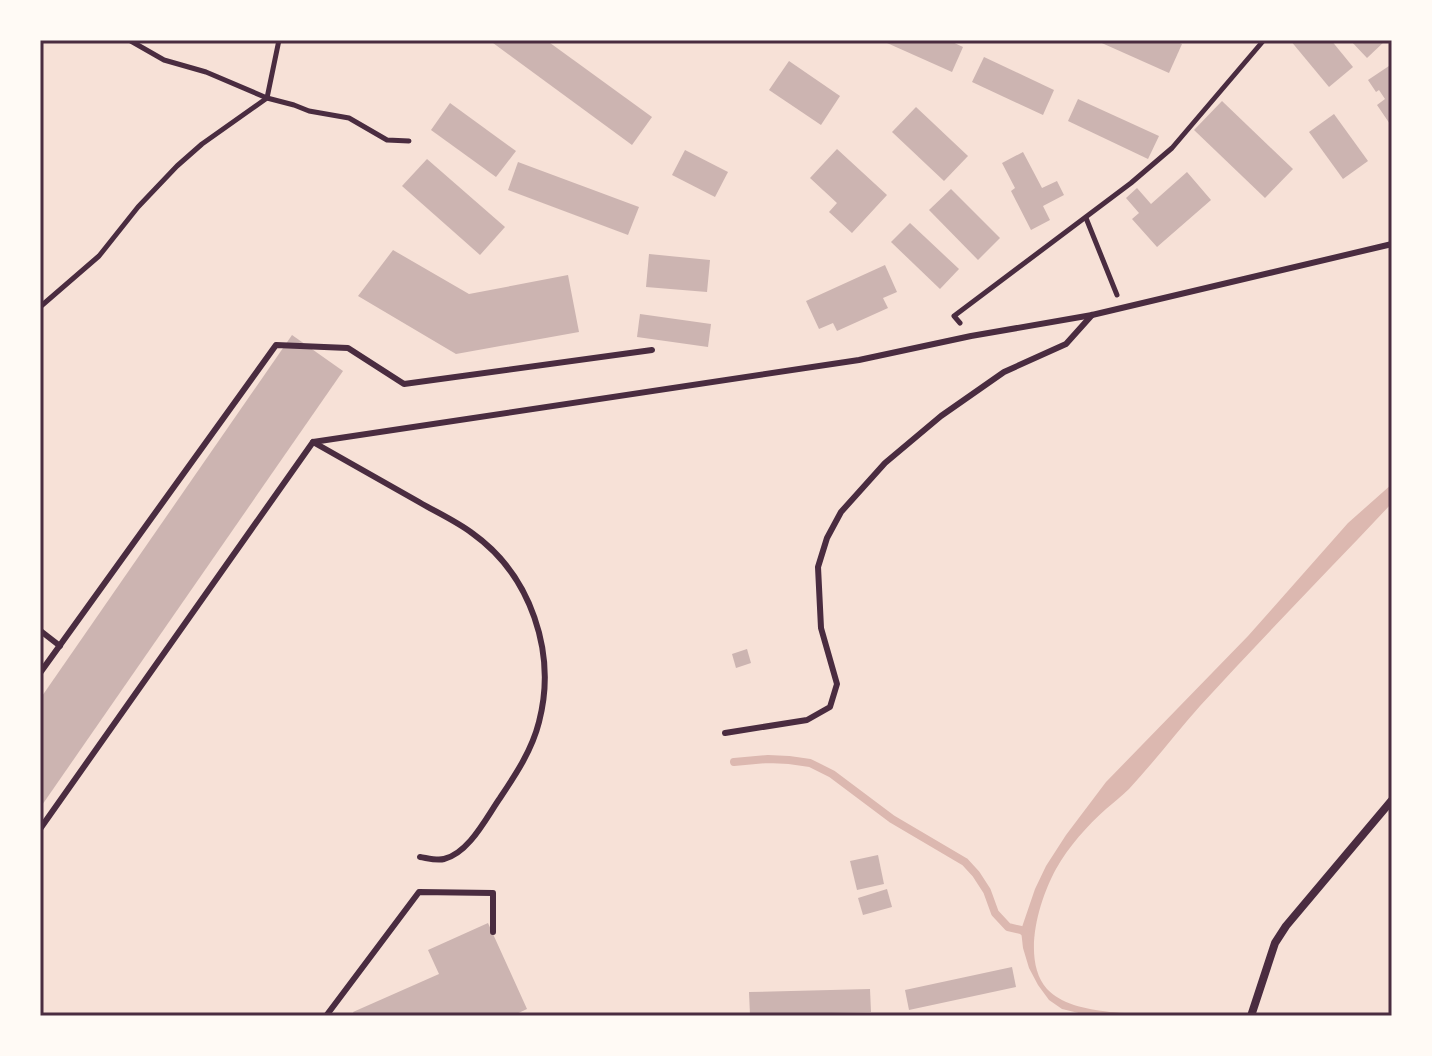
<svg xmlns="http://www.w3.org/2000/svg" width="1432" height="1056" font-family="'Libre Baskerville',serif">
	<rect width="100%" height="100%" fill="#f7e1d7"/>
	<path fill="#dcb8b0" d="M1392,484v19c-64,68 -129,134 -192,203 -24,27 -46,56 -71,83 -7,7 -15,13 -23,20 -19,17 -37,37 -50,60 -17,31 -35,90 -9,120 27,29 96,23 134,27h-90l-29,-7 -13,-9 -11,-15 -9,-17 -6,-20 -2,-18 14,-41 11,-23 20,-31 40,-53 142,-146 100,-113z"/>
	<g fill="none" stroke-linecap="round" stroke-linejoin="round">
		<path stroke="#dcb8b0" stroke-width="8" d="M734,762l34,-3 21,1 21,3 22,11 60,45 73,43 11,12 11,17 8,22 13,14 13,3 9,6"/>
	</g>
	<g fill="#ccb4b1">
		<path d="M489,40h57l106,77 -20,28z"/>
		<path d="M889,40h59l15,7 -11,25 -65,-29z"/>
		<path d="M1095,40h78l9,4 -13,29z"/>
		<path d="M1290,40h41l22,27 -24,20z"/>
		<path d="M1350,40h36l-19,18z"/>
		<path d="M984,57l70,33 -11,25 -71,-33z"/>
		<path d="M789,61l51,35 -19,29 -52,-35z"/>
		<path d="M1392,64v63l-15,-22 8,-6 -6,-9 -3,2 -8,-12z"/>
		<path d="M1078,99l81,37 -11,23 -80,-38z"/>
		<path d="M1222,101l71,68 -28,29 -71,-68z"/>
		<path d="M450,103l66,48 -20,26 -65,-47z"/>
		<path d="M916,107l52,49 -24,25 -52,-49z"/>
		<path d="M1334,114l34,47 -25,18 -34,-47z"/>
		<path d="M837,149l50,46 -35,38 -23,-21 8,-9 -27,-25z"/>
		<path d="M685,150l43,22 -13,25 -43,-22z"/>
		<path d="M1023,152l19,36 15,-7 7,14 -21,11 7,14 -19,10 -20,-39 4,-3 -13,-25z"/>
		<path d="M427,159l78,68 -25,28 -78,-69z"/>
		<path d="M518,162l121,45 -11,28 -120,-45z"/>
		<path d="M1187,172l24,28 -54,47 -25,-28 7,-6 -13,-15 11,-10 14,16z"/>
		<path d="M951,189l49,49 -22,22 -49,-50z"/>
		<path d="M910,223l49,46 -19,20 -49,-47z"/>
		<path d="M393,250l76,44 99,-19 11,57 -123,22 -98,-58z"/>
		<path d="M649,254l61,6 -3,32 -61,-5z"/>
		<path d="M885,265l12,27 -14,6 5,10 -51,23 -4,-8 -14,6 -13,-28z"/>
		<path d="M640,314l71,10 -3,23 -71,-10z"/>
		<path d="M292,335l51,36 -303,437v-109z"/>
		<path d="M747,649l4,14 -15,5 -4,-14z"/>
		<path d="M878,855l6,29 -27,6 -7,-29z"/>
		<path d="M887,889l5,18 -29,8 -5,-17z"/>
		<path d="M488,923l39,86 -15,7h-157l-2,-4 86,-38 -11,-24z"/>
		<path d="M1012,967l4,20 -107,23 -4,-20z"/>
		<path d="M870,989l1,23 -121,3 -1,-23z"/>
	</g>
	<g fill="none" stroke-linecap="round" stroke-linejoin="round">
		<g stroke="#4a2c40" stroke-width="5">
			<path d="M129,40l35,20 42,12 61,26 27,7 15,6 40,7 38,22 22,1"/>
			<path d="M1086,218l31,77"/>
			<path d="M40,307l59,-51 39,-49 39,-41 25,-22 65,-46 12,-58"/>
			<path d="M960,323l-6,-7 177,-133 41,-35 92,-108"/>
		</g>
		<g stroke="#4a2c40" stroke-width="6">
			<path d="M313,442c35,20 70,40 106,60 17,10 37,19 53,31 59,42 85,120 67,189 -7,28 -23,52 -39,76 -14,20 -31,55 -56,61 -7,2 -17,-1 -24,-2"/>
			<path d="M40,635l2,-3 18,14"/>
			<path d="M40,673l236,-328 72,3 56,36 248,-34"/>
			<path d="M725,733l82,-13 23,-13 7,-23 -16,-56 -3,-61 9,-29 14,-26 44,-49 56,-47 63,-44 62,-28 26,-29"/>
			<path d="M40,829l273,-387 546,-82 112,-24 121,-21 300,-71"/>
			<path d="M40,1015l2,1"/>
			<path d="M326,1016l93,-124 74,1v39"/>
		</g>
		<path stroke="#4a2c40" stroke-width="8" d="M1251,1016l24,-73 11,-17 106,-126"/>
	</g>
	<rect width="1432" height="1056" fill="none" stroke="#fffaf5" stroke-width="84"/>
	<rect x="42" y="42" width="1348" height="972" fill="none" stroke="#4a2c40" stroke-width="3"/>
</svg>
